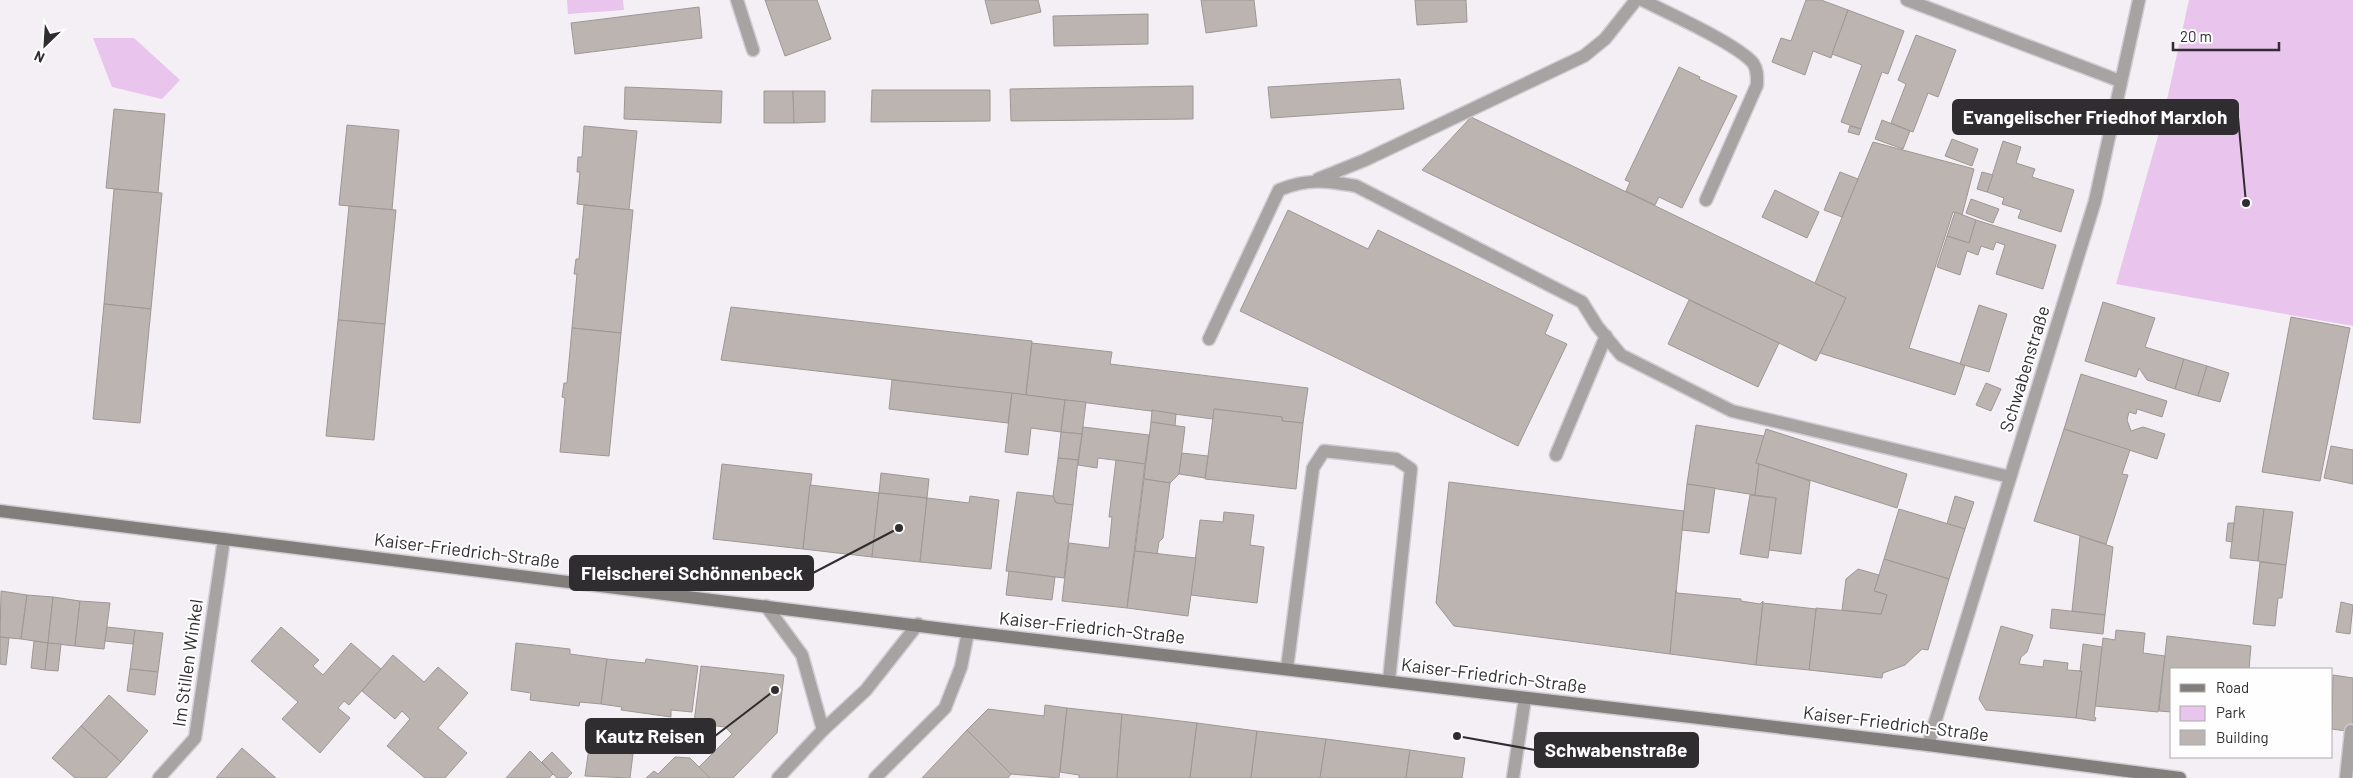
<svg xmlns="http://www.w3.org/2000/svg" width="2353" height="778" font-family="Barlow,sans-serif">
	<rect width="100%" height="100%" fill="#f4eff5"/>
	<g fill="#e9c4ed">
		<path d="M567,0h56l1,10 -56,4z"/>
		<path d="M2189,0h164v326l-237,-42 46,-162z"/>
		<path d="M93,38h41l46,42 -18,19 -50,-12z"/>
	</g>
	<g fill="#bbb4b1" stroke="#9e9794">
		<path d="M765,0h52l14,39 -46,17z"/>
		<path d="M985,0h53l3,12 -50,12z"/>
		<path d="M1201,0h53l3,26 -51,7z"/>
		<path d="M1415,0h51l1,22 -50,3z"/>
		<path d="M1806,0h15l27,10 -17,48 -18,-7 -8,24 -33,-13 9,-24 10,3z"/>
		<path d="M699,7l3,31 -127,16 -4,-31z"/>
		<path d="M1848,10l56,21 -16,43 -6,-2 -21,57 -20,-7 21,-57 -30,-11z"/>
		<path d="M1148,14v30l-94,2 -1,-30z"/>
		<path d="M1916,35l40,15 -18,47 -10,-4 -15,39 -22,-9 15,-39 -8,-4z"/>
		<path d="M1679,67l21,10 -1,2 38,17 -55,112 -23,-11 -4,8 -29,-14 4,-9 -5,-2z"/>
		<path d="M1400,79l4,30 -133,9 -3,-31z"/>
		<path d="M1193,86v33l-182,2 -1,-32z"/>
		<path d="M625,87l97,4 -1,32 -97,-4z"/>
		<path d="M872,90h118v31l-119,1z"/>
		<path d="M764,91h29l1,32h-30z"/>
		<path d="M793,91h32v31l-31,1z"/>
		<path d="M114,109l51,5 -7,79 -52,-5z"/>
		<path d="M1471,117l375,181 -30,63 -394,-191z"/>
		<path d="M1882,120l28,11 -7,18 -28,-10z"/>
		<path d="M347,125l52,5 -7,80 -53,-5z"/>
		<path d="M584,126l53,5 -8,79 -52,-6 3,-32h-3l1,-15h4z"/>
		<path d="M1850,126l11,3 -2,6 -11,-3z"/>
		<path d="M1952,139l26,10 -6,17 -27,-10z"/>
		<path d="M2003,141l18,6 -5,16 19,6 -3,8 42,13 -13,42 -43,-14 3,-8 -19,-6 2,-6 -17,-6z"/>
		<path d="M1873,142l101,27 -12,46 -9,-3 -44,136 56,17 -10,30 -135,-42 26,-55 -31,-15z"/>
		<path d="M1840,172l18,7 -16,38 -18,-7z"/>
		<path d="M1982,172l11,3 -6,17 -10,-3z"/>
		<path d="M114,189l48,4 -11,116 -47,-5z"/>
		<path d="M1775,190l44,22 -12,26 -45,-21z"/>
		<path d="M1971,199l28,10 -6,14 -27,-10z"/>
		<path d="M584,205l49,5 -12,123 -49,-5 5,-54h-3l2,-15h3z"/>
		<path d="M349,206l47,4 -11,114 -47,-4z"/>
		<path d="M1288,210l80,39 10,-19 175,85 -8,19 22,10 -49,102 -278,-135z"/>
		<path d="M1955,212l21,8 -7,23 -22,-7z"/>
		<path d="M1976,220l80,25 -13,44 -47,-15 9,-29 -9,-3 -3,8 -12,-4 -3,9 -11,-4 -7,24 -23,-8 10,-31 22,7z"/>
		<path d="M1689,300l90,43 -21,44 -90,-43z"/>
		<path d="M2103,302l52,16 -10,29 39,12 -9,30 -28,-9 -8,-12 -3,9 -51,-16z"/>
		<path d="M104,304l47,5 -11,114 -47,-4z"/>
		<path d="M1979,305l28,9 -18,58 -29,-8z"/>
		<path d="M731,307l301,34 -6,54 -305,-35z"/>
		<path d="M2291,317l59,11 -30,153 -58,-9z"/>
		<path d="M338,320l47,4 -11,116 -48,-4z"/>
		<path d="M572,328l49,5 -12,123 -49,-4 5,-54 -3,-1 2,-14h3z"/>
		<path d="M1032,343l80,9 -2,12 198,24 -5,35 -21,-2v-4l-68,-8 -1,10 -187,-24z"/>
		<path d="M2184,359l23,7 -9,30 -23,-7z"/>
		<path d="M2207,366l22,7 -9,29 -22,-6z"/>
		<path d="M2081,374l86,27 -5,16 -25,-8 -1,5 -7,-2 -2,8 4,11 12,-4 22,7 -8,25 -93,-30z"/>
		<path d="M892,380l120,13 -4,30 -119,-14z"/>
		<path d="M1986,383l15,6 -10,22 -15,-6z"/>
		<path d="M1012,393l53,7 -4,32 -30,-4 -3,27 -23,-3z"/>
		<path d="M1065,400l21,2 -4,32 -21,-2z"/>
		<path d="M1214,409l68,8v4l21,2 -7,66 -91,-10z"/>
		<path d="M1152,410l24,4 -1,12 -24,-4z"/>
		<path d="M1151,422l34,5 -6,47 -9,9 -26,-4z"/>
		<path d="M1696,425l68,11 -8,27 3,1 -4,31 -68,-11z"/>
		<path d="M1083,427l66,8 -4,29 -47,-6 -1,10 -19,-3z"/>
		<path d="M1766,429l141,45 -10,34 -141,-45z"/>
		<path d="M2064,429l66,21 -8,24 6,1 -22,69 -72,-23z"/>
		<path d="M1061,432l21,2 -4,26 -20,-2z"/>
		<path d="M2331,446l22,4v34l-29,-6z"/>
		<path d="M1182,453l26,3 -3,22 -26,-4z"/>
		<path d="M1058,458l20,2 -5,45 -17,-2 -3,-7z"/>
		<path d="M1116,460l29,4 -18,144 -65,-7 7,-58 40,5 3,-31h-3z"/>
		<path d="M722,464l90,10 -9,75 -90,-10z"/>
		<path d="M1759,464l51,17 -9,73 -32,-4 7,-52 -21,-3z"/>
		<path d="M881,473l48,6 -2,19 -48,-5z"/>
		<path d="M1144,479l26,4 -7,55 -4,4 -2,12 -22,-3z"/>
		<path d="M1449,482l235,29 -14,143 -216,-28 -18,-23z"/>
		<path d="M1687,484l28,4 -6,45 -27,-3z"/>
		<path d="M810,485l69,8 -7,64 -69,-8z"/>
		<path d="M1017,492l36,4 3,7 17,2 -9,73 -58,-7z"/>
		<path d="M879,493l48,5 -7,64 -48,-5z"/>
		<path d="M1750,495l26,3 -8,60 -28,-4z"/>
		<path d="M970,496l29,4 -8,69 -71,-7 7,-64 42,5z"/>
		<path d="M1955,496l19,6 -9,27 -18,-5z"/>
		<path d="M2236,506l28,3 -6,52 -28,-3z"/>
		<path d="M1899,509l66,20 -16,50 -65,-20z"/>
		<path d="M2264,509l29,3 -7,53 -28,-4z"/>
		<path d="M1224,512l30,3 -4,30 14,2 -7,56 -66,-8 9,-75 23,2z"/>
		<path d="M2228,523h6l-2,19 -6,-1z"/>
		<path d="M2080,536l33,11 -8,68 -33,-4z"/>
		<path d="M1135,551l61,7 -8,58 -61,-8z"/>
		<path d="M1884,559l65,20 -21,71 -6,-1 -17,16 -22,8 -1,5 -73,-8 7,-62 65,6 6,-19 -13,-4z"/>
		<path d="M2260,562l26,3 -4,33h-4l-3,28 -22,-2z"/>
		<path d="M1858,569l21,6 -5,16 13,4 -6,19 -39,-4 4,-31z"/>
		<path d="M1009,571l46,6 -3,23 -46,-5z"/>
		<path d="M1676,590l1,3 64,6v2l19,3 3,-3 -7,64 -86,-11z"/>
		<path d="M1,591l26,4 -6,44 -21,-2z"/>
		<path d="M27,595l26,2 -5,46 -27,-4z"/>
		<path d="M53,597l27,4 -5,45 -27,-3z"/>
		<path d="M80,601l30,2 -6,46 -29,-3z"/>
		<path d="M2341,602l12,3 -3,29 -14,-2z"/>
		<path d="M1763,603l53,6 -7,61 -53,-5z"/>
		<path d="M2052,609l53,6 -2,19 -53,-6z"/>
		<path d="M2001,626l32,9 -6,17 -6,5 -2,7 24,3 1,-7 24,3 -1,7 15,1 -6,47 -90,-8 -7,-11z"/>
		<path d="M107,627l28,3 -2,14 -28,-3z"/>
		<path d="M281,627l38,33 -6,6 10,9 28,-32 30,26 -32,36 -5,-4 -6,7 12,10 -30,35 -38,-34 16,-17 -47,-41z"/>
		<path d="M135,630l28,3 -5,39 -28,-3z"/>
		<path d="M2116,630l29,3 -2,20 22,3 -7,56 -63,-6 8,-68 12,2z"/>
		<path d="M2167,636l84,10 -2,23h-77v43l-13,-1z"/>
		<path d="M0,637l9,1 -3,27 -6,-1z"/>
		<path d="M34,641l14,2 -3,27 -14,-2z"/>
		<path d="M48,643l13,1 -3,27 -13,-1z"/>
		<path d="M516,643l54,6v5l37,5 -6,45 -21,-2 -1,4 -49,-6 1,-7 -20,-3z"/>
		<path d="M2083,644l19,3 -8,70 2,1 -1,3 -19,-3 6,-47 -2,1z"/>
		<path d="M393,655l31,27 14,-15 30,26 -30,35 29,25 -22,25h-20l-38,-32 23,-27 -8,-8 -7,8 -33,-28z"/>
		<path d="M607,659l38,4 1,-4 52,7 -6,46 -21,-2v7l-50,-7 1,-3 -21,-3z"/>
		<path d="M701,666l83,9 -7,58 -44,45h-23l-11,-11 33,-33 -7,-7 -31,-4z"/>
		<path d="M130,669l28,3 -3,23 -28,-4z"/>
		<path d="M2333,675l20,3v54l-21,-3z"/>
		<path d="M109,695l39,36 -27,31 -40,-36z"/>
		<path d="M1045,705l22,3 -8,70 -48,-4 -44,-44 21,-21 56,7z"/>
		<path d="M1067,708l55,6 -5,64h-38v-3l-19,-3z"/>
		<path d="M1122,714l75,9 -7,55h-73z"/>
		<path d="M1197,723l60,8 -6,47h-61z"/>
		<path d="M81,726l40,36 -15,16h-31l-23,-20z"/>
		<path d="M967,730l44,44 -3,4h-86z"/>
		<path d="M1257,731l69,8 -6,39h-69z"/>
		<path d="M1326,739l84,11 -4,28h-86z"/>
		<path d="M242,748l34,30h-60z"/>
		<path d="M589,748l44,6 -3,24 -45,-2z"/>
		<path d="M1410,750l55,8 -3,20h-56z"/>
		<path d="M530,751l23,23 -4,4h-43z"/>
		<path d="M552,752l20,21 -5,5h-10l-15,-16z"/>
		<path d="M675,757l15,1 20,20h-64l8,-7 4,3z"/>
	</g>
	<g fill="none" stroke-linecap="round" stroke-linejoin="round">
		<g stroke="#d1ccd1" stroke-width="15">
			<g id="service">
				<path d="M737,0l16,50"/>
				<path d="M1642,0c26,13 95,44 111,63 5,7 4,15 4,22l-51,115"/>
				<path d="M1318,179l47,-19 219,-104 21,-17 31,-39"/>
				<path d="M1209,339l70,-149c29,-12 47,-9 77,-4l226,116 15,24 24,29 111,56 278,66"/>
				<path d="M1556,455l50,-119"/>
				<path d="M1287,668l26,-200 11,-17 72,8 15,10 -22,211"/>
				<path d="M2346,778l5,-47"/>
			</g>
		</g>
		<g stroke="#d1ccd1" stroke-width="15">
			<g id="minor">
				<path d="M1907,0l213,81"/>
				<path d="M1928,745l167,-544 44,-201"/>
				<path d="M159,778l36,-40 29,-199"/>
				<path d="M1513,778l12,-80"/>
			</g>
		</g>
		<g stroke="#d1ccd1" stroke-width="15">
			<g id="tertiary">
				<path d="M766,606l36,49 21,75"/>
				<path d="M778,778l45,-48 43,-40 52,-66"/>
				<path d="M875,778l70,-70 16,-41 7,-35"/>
			</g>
		</g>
		<g stroke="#d1ccd1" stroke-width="15">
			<path id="secondary" d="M0,511l968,121 960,113 252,33"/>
		</g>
		<use href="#service" stroke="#a6a3a2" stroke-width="12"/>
		<use href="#minor" stroke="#a6a3a2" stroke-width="12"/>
		<use href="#tertiary" stroke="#a6a3a2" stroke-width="12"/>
		<use href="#secondary" stroke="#827e7b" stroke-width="12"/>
	</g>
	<g text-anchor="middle" stroke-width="4" stroke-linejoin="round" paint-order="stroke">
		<g font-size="18" fill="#2f2d2f" stroke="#fffeff">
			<text transform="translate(2025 369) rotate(-73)" y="6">Schwabenstraße</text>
			<text transform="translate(467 551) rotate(7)" y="6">Kaiser-Friedrich-Straße</text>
			<text transform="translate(1092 628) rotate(6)" y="6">Kaiser-Friedrich-Straße</text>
			<text transform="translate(188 663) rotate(-82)" y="6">Im Stillen Winkel</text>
			<text transform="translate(1494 676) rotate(7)" y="6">Kaiser-Friedrich-Straße</text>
			<text transform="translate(1896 724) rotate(7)" y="6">Kaiser-Friedrich-Straße</text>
		</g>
	</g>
	<path fill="none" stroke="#2f2d2f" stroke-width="2" d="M2246 203L2238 117M899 528L813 573M775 690L715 736M1457 736L1535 750"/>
	<g fill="#2f2d2f" stroke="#fffeff" stroke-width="2">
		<circle cx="2246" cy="203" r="5"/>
		<circle cx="899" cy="528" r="5"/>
		<circle cx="775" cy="690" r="5"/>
		<circle cx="1457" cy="736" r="5"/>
	</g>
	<g fill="#2f2d2f" stroke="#2f2d2f" stroke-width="2">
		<rect x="1953" y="100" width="285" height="34" rx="5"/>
		<rect x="570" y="556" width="243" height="34" rx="5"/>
		<rect x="586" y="719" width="129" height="34" rx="5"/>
		<rect x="1535" y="733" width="163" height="34" rx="5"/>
	</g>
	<g font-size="19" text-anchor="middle" font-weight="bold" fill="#fff">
		<text x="2095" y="124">Evangelischer Friedhof Marxloh</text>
		<text x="692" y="580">Fleischerei Schönnenbeck</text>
		<text x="650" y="743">Kautz Reisen</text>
		<text x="1616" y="757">Schwabenstraße</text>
	</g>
	<rect x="2170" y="668" width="162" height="90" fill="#fffeff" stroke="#acaaac"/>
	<rect x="2180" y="684" width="25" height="8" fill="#827e7b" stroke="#acaaac"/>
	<text x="2216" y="693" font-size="15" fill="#2f2d2f">Road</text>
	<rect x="2180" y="706" width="25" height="15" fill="#e9c4ed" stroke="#acaaac"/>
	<text x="2216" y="718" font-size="15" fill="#2f2d2f">Park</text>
	<rect x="2180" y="730" width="25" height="15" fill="#bbb4b1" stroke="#acaaac"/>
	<text x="2216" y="743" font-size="15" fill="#2f2d2f">Building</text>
	<g transform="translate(45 45) rotate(205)" stroke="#fffeff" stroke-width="4" paint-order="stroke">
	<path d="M0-4L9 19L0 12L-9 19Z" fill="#2f2d2f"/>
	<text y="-8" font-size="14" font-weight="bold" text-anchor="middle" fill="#2f2d2f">N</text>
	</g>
	<path d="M2173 42v8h106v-8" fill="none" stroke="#2f2d2f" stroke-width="2.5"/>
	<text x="2180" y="42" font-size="15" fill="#2f2d2f" stroke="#fffeff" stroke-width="4" paint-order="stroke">20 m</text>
</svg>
